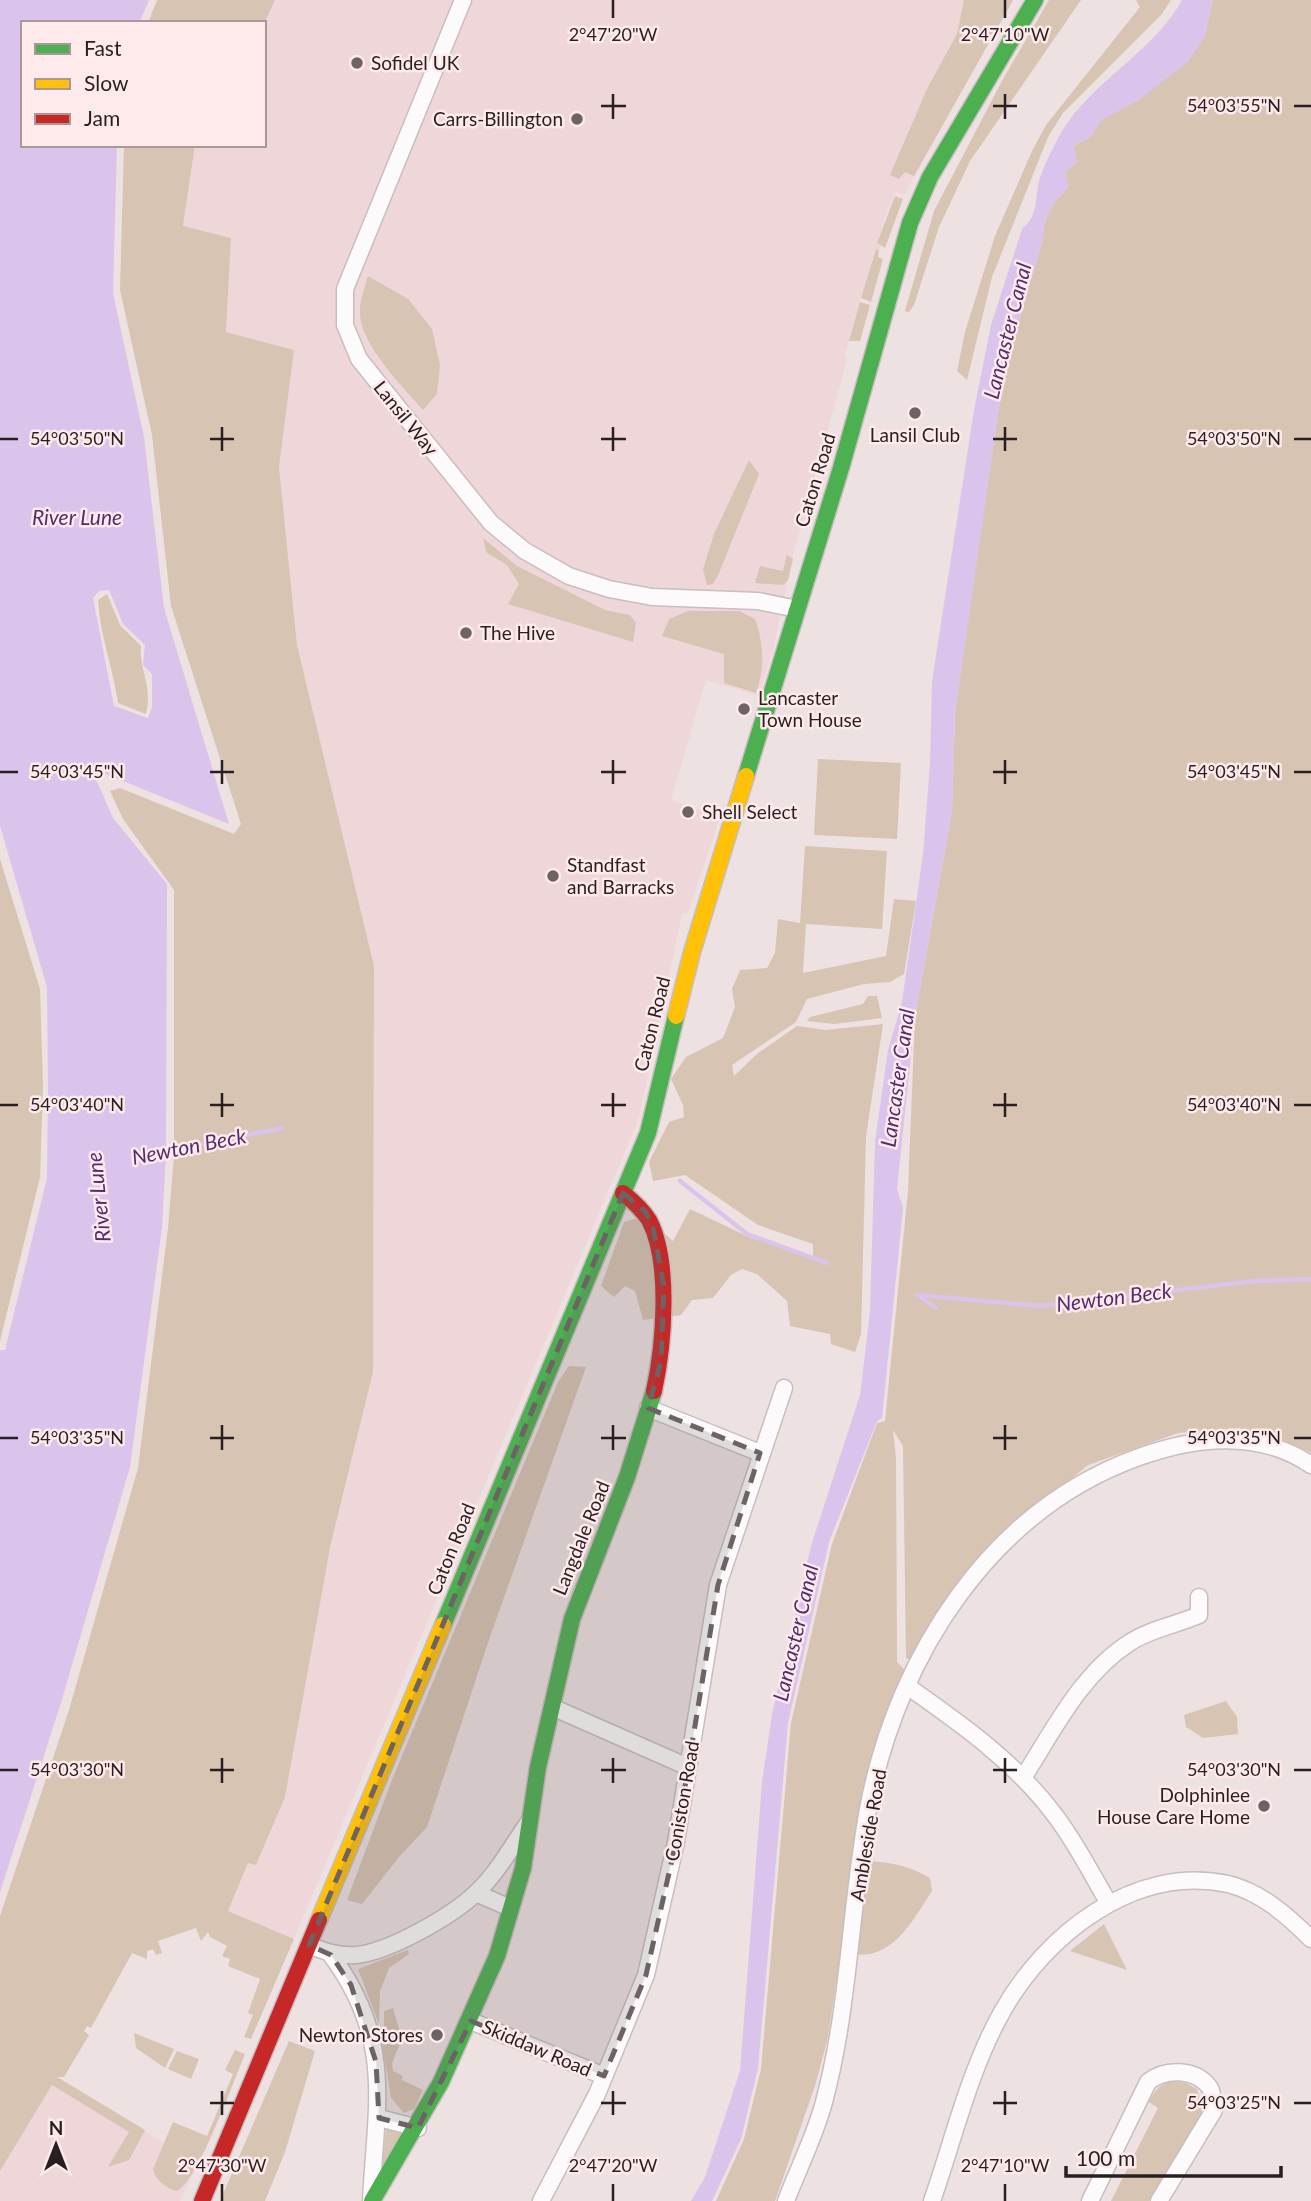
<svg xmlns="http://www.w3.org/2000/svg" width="1311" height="2201" font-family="Lato,sans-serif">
	<rect width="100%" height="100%" fill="#eee1e2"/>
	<g fill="#efd6d9">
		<path d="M275,0h738l-109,195 -8,-3 -11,25 -8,26 5,3 -3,5 -4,-1 -30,105 2,4 -38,140 2,7 -5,5 -13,43 -19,92 -15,50 -53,-16 -35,120 49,17 -32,96 -6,1 -43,204 -345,821 -66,-28 21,-49 6,3 118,-493 1,-406 -77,-321 -18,-178 15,-117 -68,-18 5,-94 -48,-11 12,-82h69v-121z"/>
		<path d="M57,2077l109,67 39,6 -25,51h-180v-30z"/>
	</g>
	<g fill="#d7c4b2">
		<path d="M157,0h118l-11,24 -116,-1z"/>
		<path d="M964,0h49l-99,176 -9,-4 -6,7 -9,-4 37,-86 30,-55z"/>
		<path d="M1049,0h32l-111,161 -31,66 -25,78 -5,7 -4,-1 29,-100 69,-132z"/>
		<path d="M1136,0h35l-10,15 -98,98 -15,24 -56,140 -25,103 -10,-9 8,-39 30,-96 37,-85 14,-26 94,-118z"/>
		<path d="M1213,0h98v1453l-34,-15 -39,-10 -60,5 -90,32 -98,80 -48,60 -28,56 -8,-3 -3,-212 -10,-16 3,28 1,204 10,10 -44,132 -35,233 -13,49 -40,115h-59l28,-62 17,-70 30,-346 41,-179 45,-121 8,-2 23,-230 7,-175 37,-205 3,-97 15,-112 29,-195 13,-63 31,-105c0,-24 10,-35 25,-52l-3,-15 9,-26 16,-9 11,-17 39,-21 64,-61z"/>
		<path d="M124,145h71l-12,81 48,12 -5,94 68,18 -15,117 18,178 77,321 -1,406 -43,176 -45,249 -29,68 -8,-2 -20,48 66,28 -43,100 -7,-2 9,-22 -5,-2 12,-34 -32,-13 2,-7 -8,-3 5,-10 -17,-9 -2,-5 -7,9 -5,-13 -38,13 4,12 -6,2 -3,-6 -6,2v8l-15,-6 -41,75 -4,-2 -3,5 5,4 -25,42h-7l88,53 -16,30 -21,7 21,-35 -77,-47 -52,86v-255l69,-206 69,-242 30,-240 6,-73v-265l-51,-71 -13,-28 10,-3 114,46 7,-10 -70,-218 -19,-171 -32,-145z"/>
		<path d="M895,196l8,3 -18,49 -8,-5z"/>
		<path d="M876,249l3,2 -1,6 5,2 -12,43 -10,-4z"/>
		<path d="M368,276l40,23 24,30 8,36 -3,29 -14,16c-20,-23 -62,-65 -63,-96 -1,-12 5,-27 8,-38z"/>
		<path d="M860,302l10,3 -10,36h-11z"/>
		<path d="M749,460l10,14 -40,99 -6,11 -6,1 -4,-16 11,-35z"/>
		<path d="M483,538l34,28 88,44 25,5 6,8 -3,19 -125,-38 11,-20 -12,-19 -21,-13z"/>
		<path d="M787,555l6,4 -5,21 -5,5 -28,-2 5,-17 23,5z"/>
		<path d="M107,594l13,31 21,21c-2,25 12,40 5,68l-28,-11c-5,-35 -18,-68 -20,-103z"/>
		<path d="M688,611h51l16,8c9,26 10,48 1,74l-32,-10v-29l-62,-18 7,-17z"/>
		<path d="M818,759l83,4 -4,76 -83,-4z"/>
		<path d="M805,846l82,5 -5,78 -76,-5 -3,49 83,-17 8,-57 22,2 -12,73 -14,8 -26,2 -57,15 -11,23 -64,43 2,11 23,-22 40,-28 29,4 57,-6 -17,112 -5,198 -6,18 -24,-8 -1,-10 -40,-8 -3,-25 -30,-27 -15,-5 -11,6 -18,23 -21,2 -11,15 -38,5 -8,-29 -10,-5 -11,11 -13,-11 23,-64 20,-6 29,25 17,-32 61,29 62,19v-13l-55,-19 -73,-50 -32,6 -4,-19 20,-40 15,-5 -1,-12 -12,-26 15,-22 37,-19 12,-31 -3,-18 8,-19 27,-2 8,-15 3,-34 22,4z"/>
		<path d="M0,859l40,130 3,98 -3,90 -40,164z"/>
		<path d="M868,996h9l5,22 -48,6 -27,-3 3,-4 53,-13z"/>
		<path d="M569,1366l17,1 -95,267 -64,193 -28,30 -37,47 -15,-4 45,-120 166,-398z"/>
		<path d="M1226,1701l11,16 1,17 -35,4 -17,-11 -2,-12z"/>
		<path d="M865,1861c25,1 43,4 65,17l2,13c-18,27 -39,70 -79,63z"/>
		<path d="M1104,1924l23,46 -57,-19z"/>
		<path d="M408,1950l1,4 -20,14 -9,23 -1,33 -21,-55z"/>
		<path d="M393,2008l9,31 -10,24 1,8 10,5 -1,4 21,10 -9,19 -10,4 -13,-15 -11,-69 4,-2v-16z"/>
		<path d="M134,2033l40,16 -9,19 -29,-20z"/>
		<path d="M289,2041l26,10 -30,101 -20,49h-45z"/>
		<path d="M235,2050l10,4c-10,24 -49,132 -69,137 -10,-3 -21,-11 -23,-22l20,-47 34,14 26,-62 -8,-4z"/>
		<path d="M177,2051l22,8 -8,20 -23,-10z"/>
		<path d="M1172,2081l14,2 11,6 6,19 -4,12 -50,81h-38l47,-93 -9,-6c5,-11 11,-18 23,-21z"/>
		<path d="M386,2127l17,5 -21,34z"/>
	</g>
	<g fill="#dac4eb" fill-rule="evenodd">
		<path d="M0,0h149l-10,23h-116v122h94l-4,148 31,144 20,171 65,216 -138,-56 22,50 54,66 -1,270 -4,73 -32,240 -70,239 -60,186v-542h5l42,-172 1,-91 -1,-100 -47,-161zM109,590l14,34 22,21 -2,20 9,9v33l-4,11 -34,-12 -21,-108 6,-7z"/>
		<path d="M1182,0h31l-9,38 -16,24 -48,37 -38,21 -12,17 -16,9 3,17 -12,9 3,15c-15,17 -25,29 -25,52l-31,105 -13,63 -44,307 -3,97 -37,205 -18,173 6,19 -21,210 -5,3 -48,121 -41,181 -30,345 -17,71 -29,62h-21l14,-24 35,-106 22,-289 10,-68 39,-168 49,-151 10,-83 5,-171 13,-91 14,-48 21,-148 7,-91 2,-82 42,-271 17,-85 31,-96c15,-13 13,-25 16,-43 2,-14 21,-52 30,-64 32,-45 88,-74 114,-122z"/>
	</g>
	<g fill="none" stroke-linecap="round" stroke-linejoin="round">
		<g stroke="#dac4eb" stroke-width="4.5">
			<path d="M163,1152l119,-24"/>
			<path d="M680,1181l67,53 80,29"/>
			<path d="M917,1295l123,11 216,-25 55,-2"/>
			<path d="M918,1295l18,13"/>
		</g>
		<g stroke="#c8bebf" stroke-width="19">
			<g id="street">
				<path d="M463,0l-118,289v36l14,34 132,164 34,28 44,25 40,13 43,8 106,4 39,8"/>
				<path d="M648,1408l112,45"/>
				<path d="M907,1686c54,38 107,75 147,128 21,27 37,59 54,88"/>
				<path d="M552,1707l136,60"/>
				<path d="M1023,1778c30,-47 58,-104 106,-135 21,-14 47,-18 70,-28v-18"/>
				<path d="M476,1893l34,15"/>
				<path d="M309,1945c16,7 29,11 47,10 33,-3 96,-39 120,-62 20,-18 36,-47 52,-70"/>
				<path d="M331,1955c63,85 45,149 40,245"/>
				<path d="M471,2021l133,55"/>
				<path d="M379,2118l39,10"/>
				<path d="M541,2201l56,-107 49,-119 30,-133 42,-257 66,-197"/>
				<path d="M786,2201c12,-32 29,-65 38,-99 26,-97 26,-199 45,-298 30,-150 122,-294 270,-347 56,-20 120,-27 172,8"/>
				<path d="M932,2201c22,-63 37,-130 70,-189 43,-77 132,-148 226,-128 33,8 60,32 83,55"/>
				<path d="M1090,2201l58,-119c17,-14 48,-14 62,6 3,5 3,16 4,22l-55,91"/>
			</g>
		</g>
		<g stroke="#c8bebf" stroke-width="19">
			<g id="fast">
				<path d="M746,776l95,-308 69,-245 20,-46 105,-177"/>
				<path d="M443,1625l205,-492 28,-117"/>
				<path d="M372,2201l69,-119 56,-126 26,-88 15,-101 34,-148 55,-142 27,-86"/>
			</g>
		</g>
		<g stroke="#c8bebf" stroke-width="19">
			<g id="slow">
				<path d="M676,1016l16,-64 54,-176"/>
				<path d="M319,1920l124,-295"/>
			</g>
		</g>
		<g stroke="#c8bebf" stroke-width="19">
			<g id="jam">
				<path d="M623,1193c10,8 19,16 26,27 22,42 15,125 5,171"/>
				<path d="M202,2201l117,-281"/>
			</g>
		</g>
		<use href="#street" stroke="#fcfafb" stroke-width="16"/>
		<use href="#fast" stroke="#4caf50" stroke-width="16"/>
		<use href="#slow" stroke="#ffc107" stroke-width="16"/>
		<use href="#jam" stroke="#c62828" stroke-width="16"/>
	</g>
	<path fill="#6d6364" fill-opacity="0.2" stroke="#6d6364" stroke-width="5" stroke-dasharray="14 9" stroke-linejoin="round" d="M623,1193l22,18 8,16 11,60 -3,75 -13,46 112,45 -42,132 -42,257 -30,133 -42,101 -133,-55 -53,107 -39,-10 -3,-56 -25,-77 -20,-30 -22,-10z"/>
	<path fill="none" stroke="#281f20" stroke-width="2.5" d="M613,0v18M1005,0v18M613,94v25M1005,94v25M601,106h25M993,106h24M1294,106h17M222,427v24M613,427v24M1005,427v24M0,439h18M210,439h24M601,439h25M993,439h24M1294,439h17M222,760v24M613,760v24M1005,760v24M0,772h18M210,772h24M601,772h25M993,772h24M1294,772h17M222,1093v24M613,1093v24M1005,1093v24M0,1105h18M210,1105h24M601,1105h25M993,1105h24M1294,1105h17M222,1425v25M613,1425v25M1005,1425v25M0,1438h18M210,1438h24M601,1438h25M993,1438h24M1294,1438h17M222,1758v25M613,1758v25M1005,1758v25M0,1770h18M210,1770h24M601,1770h25M993,1770h24M1294,1770h17M222,2091v24M613,2091v24M1005,2091v24M210,2103h24M601,2103h25M993,2103h24M1294,2103h17M222,2184v17M613,2184v17M1005,2184v17"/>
	<g fill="#6d6364" stroke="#fee9eb" stroke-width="2.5">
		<circle cx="357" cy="63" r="7"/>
		<circle cx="577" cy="119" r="7"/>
		<circle cx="915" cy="413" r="7"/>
		<circle cx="466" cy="633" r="7"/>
		<circle cx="744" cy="709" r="7"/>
		<circle cx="688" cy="812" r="7"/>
		<circle cx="553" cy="876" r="7"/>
		<circle cx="1264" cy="1806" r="7"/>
		<circle cx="437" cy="2035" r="7"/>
	</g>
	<g text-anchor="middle" stroke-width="5" stroke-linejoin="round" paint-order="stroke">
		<g font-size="19" fill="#281f20" stroke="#fee9eb" text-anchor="start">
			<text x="371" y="70">Sofidel UK</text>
			<text x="563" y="126" text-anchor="end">Carrs-Billington</text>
			<text x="915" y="442" text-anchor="middle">Lansil Club</text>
			<text x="480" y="640">The Hive</text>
			<text x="758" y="705">Lancaster<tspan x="758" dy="22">Town House</tspan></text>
			<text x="702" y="819">Shell Select</text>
			<text x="567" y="872">Standfast<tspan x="567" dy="22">and Barracks</tspan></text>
			<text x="1250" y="1802" text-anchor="end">Dolphinlee<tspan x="1250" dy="22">House Care Home</tspan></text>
			<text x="423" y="2042" text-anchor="end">Newton Stores</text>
		</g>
		<g font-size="19" fill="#281f20" stroke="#fee9eb">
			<text transform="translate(406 418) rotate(51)" y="7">Lansil Way</text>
			<text transform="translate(815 480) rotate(-73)" y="7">Caton Road</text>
			<text transform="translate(652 1024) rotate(-76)" y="7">Caton Road</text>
			<text transform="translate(581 1538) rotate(-68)" y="7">Langdale Road</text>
			<text transform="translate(451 1549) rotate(-68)" y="7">Caton Road</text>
			<text transform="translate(682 1801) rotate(-80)" y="7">Coniston Road</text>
			<text transform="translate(868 1835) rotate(-80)" y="7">Ambleside Road</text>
			<text transform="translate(537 2048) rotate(23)" y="7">Skiddaw Road</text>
		</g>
		<g font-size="21" font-style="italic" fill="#4f2e6f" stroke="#fee9eb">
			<text transform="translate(1008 331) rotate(-76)" y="7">Lancaster Canal</text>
			<text x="77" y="525">River Lune</text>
			<text transform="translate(898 1078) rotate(-82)" y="7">Lancaster Canal</text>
			<text transform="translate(189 1147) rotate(-11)" y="7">Newton Beck</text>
			<text transform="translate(99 1197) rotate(-96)" y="7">River Lune</text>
			<text transform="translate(1114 1298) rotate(-7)" y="7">Newton Beck</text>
			<text transform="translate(796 1633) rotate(-77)" y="7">Lancaster Canal</text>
		</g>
	</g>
	<g font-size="18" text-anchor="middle" fill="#281f20" stroke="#fee9eb" stroke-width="5" stroke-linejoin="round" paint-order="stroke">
		<text x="613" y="41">2°47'20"W</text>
		<text x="1005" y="41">2°47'10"W</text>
		<text x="1234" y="112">54°03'55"N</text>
		<text x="77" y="445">54°03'50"N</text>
		<text x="1234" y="445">54°03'50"N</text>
		<text x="77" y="778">54°03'45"N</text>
		<text x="1234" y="778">54°03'45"N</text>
		<text x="77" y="1111">54°03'40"N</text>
		<text x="1234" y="1111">54°03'40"N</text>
		<text x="77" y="1444">54°03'35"N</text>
		<text x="1234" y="1444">54°03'35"N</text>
		<text x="77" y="1776">54°03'30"N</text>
		<text x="1234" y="1776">54°03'30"N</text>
		<text x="1234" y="2109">54°03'25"N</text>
		<text x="222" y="2172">2°47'30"W</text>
		<text x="613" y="2172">2°47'20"W</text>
		<text x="1005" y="2172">2°47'10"W</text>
	</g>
	<rect x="21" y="21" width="245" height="126" fill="#fee9eb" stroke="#a8989a" stroke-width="2"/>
	<rect x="35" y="44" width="35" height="10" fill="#4caf50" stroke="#a8989a" stroke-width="2"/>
	<text x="84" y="56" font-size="21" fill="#281f20">Fast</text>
	<rect x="35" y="79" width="35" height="10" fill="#ffc107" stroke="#a8989a" stroke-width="2"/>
	<text x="84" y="91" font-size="21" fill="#281f20">Slow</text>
	<rect x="35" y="114" width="35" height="10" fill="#c62828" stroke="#a8989a" stroke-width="2"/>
	<text x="84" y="126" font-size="21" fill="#281f20">Jam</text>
	<g transform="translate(56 2145)" stroke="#fee9eb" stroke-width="5" paint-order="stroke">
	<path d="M0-5L12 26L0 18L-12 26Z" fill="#281f20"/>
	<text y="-10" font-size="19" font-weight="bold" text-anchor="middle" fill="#281f20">N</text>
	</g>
	<path d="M1066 2166v10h215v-10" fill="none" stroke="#281f20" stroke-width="3.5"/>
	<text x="1076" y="2166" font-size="21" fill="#281f20" stroke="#fee9eb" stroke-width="5" paint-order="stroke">100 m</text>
</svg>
